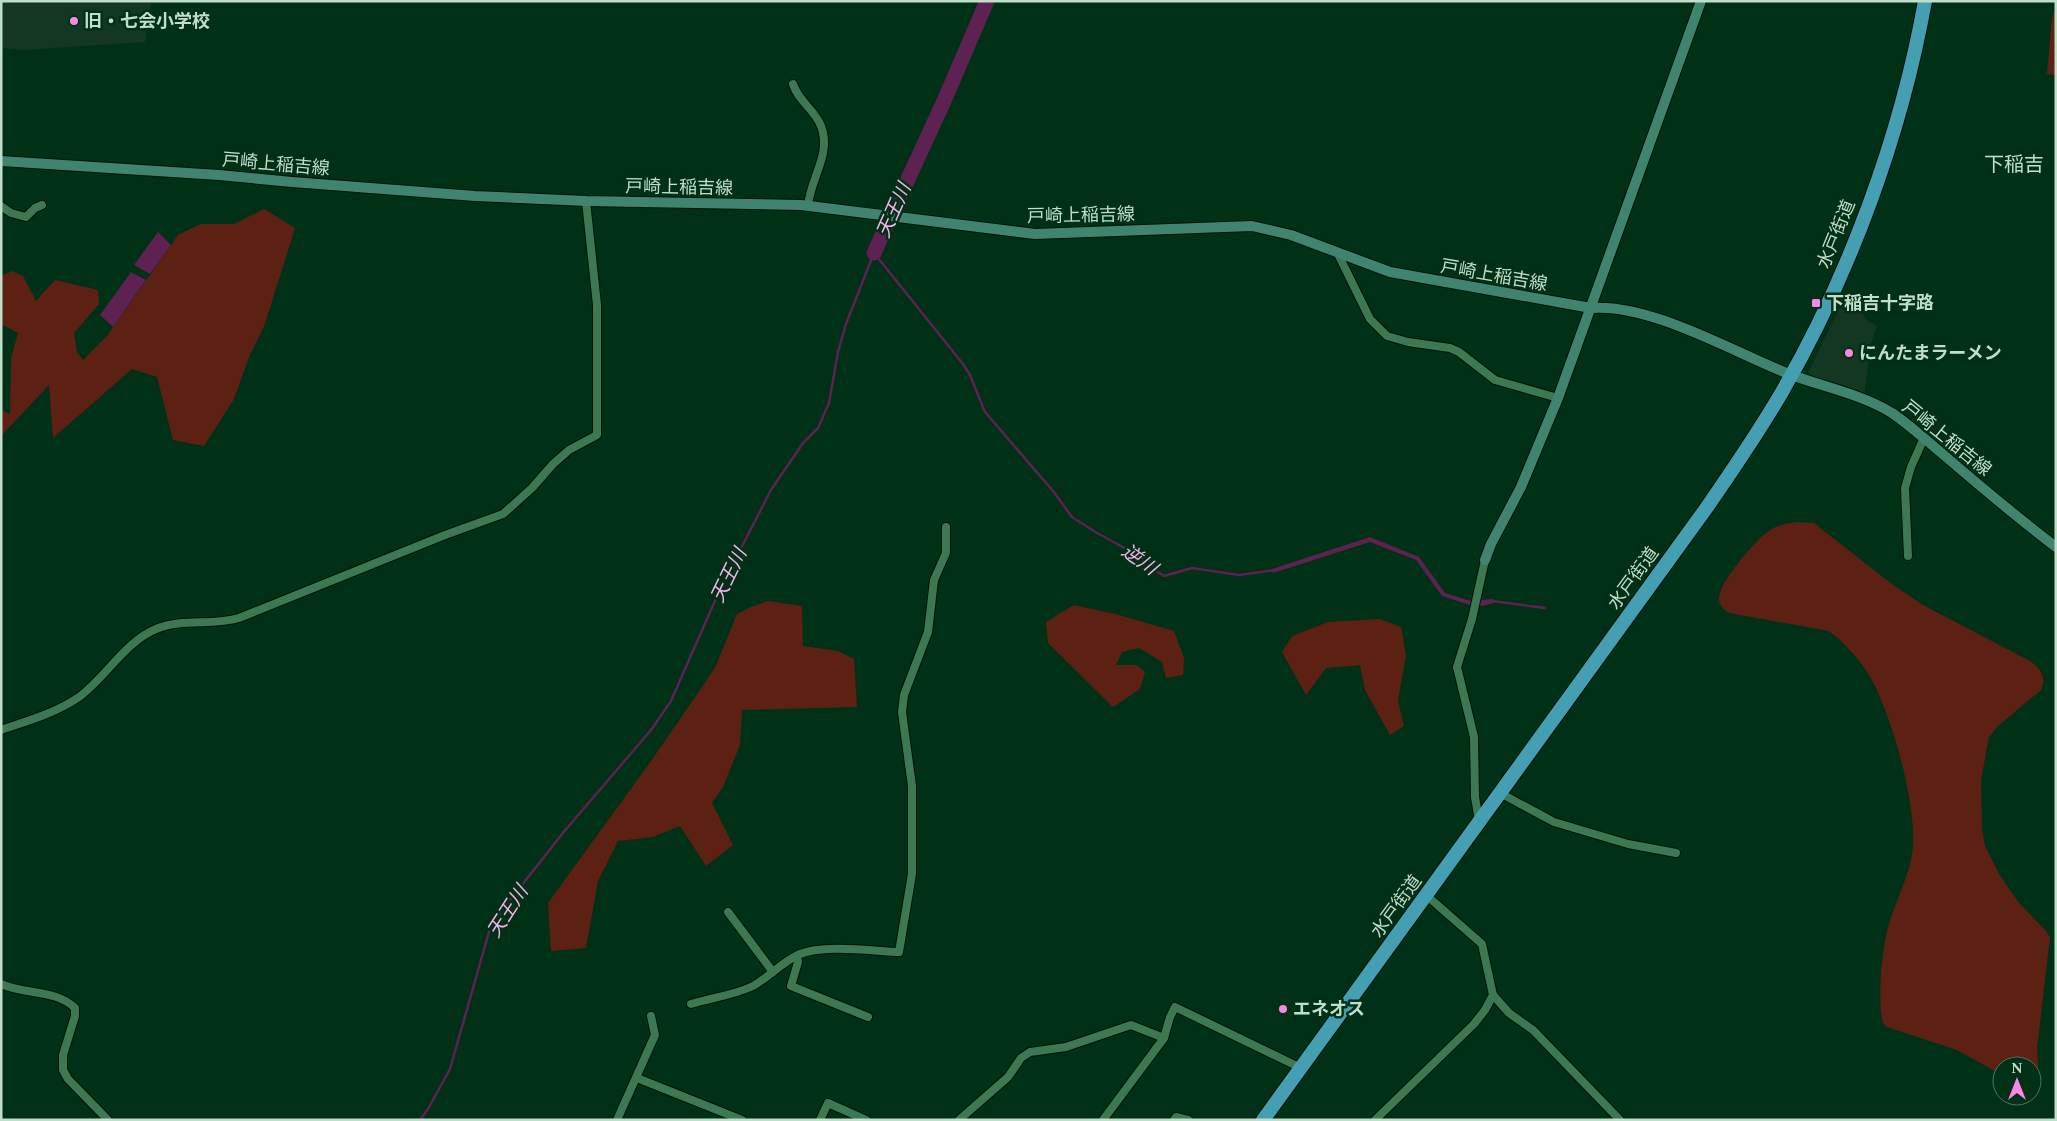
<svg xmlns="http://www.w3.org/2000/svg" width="2057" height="1121" font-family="Spectral,'Noto Sans JP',serif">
	<rect width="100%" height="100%" fill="#003016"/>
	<g fill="#133721">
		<path d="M1,1h150l-6,41 -121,8 -23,-2z"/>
		<path d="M1846,295l22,26 9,5 -6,18 -7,52 -42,-15 -14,-8z"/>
	</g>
	<g fill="#5d2113">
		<path d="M2056,9v66l-9,-1 5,-57z"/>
		<path d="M264,209l31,19 -30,96 -16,33 -15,42 -30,47 -31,-6 -16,-63 -25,-8 -79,69 -4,-53 -48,51v-26l9,4 1,-56 7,-25 -17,-9v-48l11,-5 11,5 13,25 19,-21 43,10 1,14 -25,29 3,19 6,8 24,-24 71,-101 23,-11h33z"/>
		<path d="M1798,522l16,1 79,62 30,20 107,56c11,8 17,16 11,29l-43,36 -9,11 -8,43 1,49 3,17 14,28 20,29 27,28 4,6 -13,112 2,32 -4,8 -3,1v-24h-30v9l-45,-25 -70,-23 -4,-4c-6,-22 -1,-76 6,-99 6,-21 17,-42 22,-64 10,-43 -17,-135 -36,-174 -10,-21 -28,-41 -46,-55l-100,-18c-6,-4 -10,-8 -10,-15 0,-15 37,-59 50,-67 8,-6 19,-8 29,-9z"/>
		<path d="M768,601l34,5 1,40 35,5 16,8 3,48 -115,3 -2,35 -17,42 -11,16 21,42 -27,21 -26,-40 -27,11 -35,4 -20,40 -12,67 -35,3 -3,-48 103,-142 64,-93 22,-54 14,-7z"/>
		<path d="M1074,605l41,9 59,17 10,27 -1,17 -17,3 -4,-16 -23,-14 -17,4 -6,13h21l8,7 -5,17 -27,18 -65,-64 -2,-21z"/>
		<path d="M1379,619l22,8 5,28 -8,46 6,25 -14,9 -25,-45 -5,-25 -34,3 -20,27 -24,-43 10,-16 36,-14z"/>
	</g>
	<g fill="#5d2152">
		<path d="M158,232l13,13 -21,29 -16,-9z"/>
		<path d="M131,272l15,8 -33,47 -13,-12z"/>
		<path d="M1370,537l49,20 26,36 26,8 22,-2 1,4 -12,3 -12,-1 -28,-9 -26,-36 -46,-18 -97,31 -1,-4z"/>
	</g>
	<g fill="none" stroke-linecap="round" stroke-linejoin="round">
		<g stroke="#5d2152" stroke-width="2.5">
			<path d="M1492,601l53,7"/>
			<path d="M420,1120l8,-11 22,-40 39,-137 15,-24 58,-74 89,-104 20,-29 50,-114 50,-97 32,-47 15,-15 11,-25 9,-51 8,-28 28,-71 89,111 7,11 15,37 68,79 19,26 25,16 44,24 9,10 14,9 28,-8 47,7 36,-5"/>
		</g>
		<path stroke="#5d2152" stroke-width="15" d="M874,253l70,-152 43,-100"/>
		<g stroke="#031308" stroke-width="10">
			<g id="street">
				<path d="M793,84c5,17 22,26 28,42 11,28 -11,53 -13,80"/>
				<path d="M1,206l10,7 15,4 9,-9 7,-3"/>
				<path d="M1338,254l32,65 17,17 21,6 42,6 9,4 36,28 63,18"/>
				<path d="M1908,556l-3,-68 6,-21 13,-29"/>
				<path d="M1,730c26,-9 55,-17 78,-33 26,-19 47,-56 77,-68 26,-11 56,-3 83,-11l206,-83 58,-21 29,-26 21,-24 16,-14 28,-15v-130l-11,-104"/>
				<path d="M1500,793l54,29 74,22 48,9"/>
				<path d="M1479,821l-4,-24 -1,-60 -17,-70 15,-48 13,-59"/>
				<path d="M1426,895l56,49 11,51 16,18 24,17 87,90"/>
				<path d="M728,912l45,60"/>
				<path d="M797,956l1,6 -7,24 77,31"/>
				<path d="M1,984c24,11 54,5 74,24v8l-12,39v15l5,9 40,41"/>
				<path d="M691,1004c20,-6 43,-9 62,-18 16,-9 30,-25 47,-32 24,-10 72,-3 99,-2l13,-78v-88l-10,-74 2,-17 24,-63 6,-52 12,-27v-26"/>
				<path d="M637,1078l105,42"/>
				<path d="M617,1120l38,-85 -4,-19"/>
				<path d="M820,1120l8,-17 38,17"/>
				<path d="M959,1120l49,-43 13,-19 9,-6 36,-5 65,-22 33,13"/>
				<path d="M1103,1120l61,-82 6,-21 5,-10 126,61"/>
				<path d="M1174,1120l2,-3 12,3"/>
				<path d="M1375,1120l99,-96 11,-14 8,-15"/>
			</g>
		</g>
		<g stroke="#031308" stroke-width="12">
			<g id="secondary">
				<path d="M1,161l218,14 73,7 183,14 111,5 215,4 234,29 217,-8 39,9 99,37 201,36c59,-5 142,44 198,66 34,13 72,20 103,39 19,13 35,28 53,43 36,31 73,62 111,91"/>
				<path d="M1485,560l6,-16 30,-57 37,-89 143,-397"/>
			</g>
		</g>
		<g stroke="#031308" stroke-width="16">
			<path id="highway" d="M1263,1120l442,-610c27,-39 53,-77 77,-118 68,-118 119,-257 143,-391"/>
		</g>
		<use href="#street" stroke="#3c7852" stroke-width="8"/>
		<use href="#secondary" stroke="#3f846f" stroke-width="10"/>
		<use href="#highway" stroke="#459fb3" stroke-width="14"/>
	</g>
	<g fill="#fb87e5" stroke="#003016" stroke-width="2">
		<circle cx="74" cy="21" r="5"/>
		<rect x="1811" y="298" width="10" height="10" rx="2.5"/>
		<circle cx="1849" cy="353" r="5"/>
		<circle cx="1283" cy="1009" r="5"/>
	</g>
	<g text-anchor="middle" stroke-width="5" stroke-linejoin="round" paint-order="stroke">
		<g font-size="18" font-weight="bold" fill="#c0dec9" stroke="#003016" text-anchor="start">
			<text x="84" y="27">旧・七会小学校</text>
			<text x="1826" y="309">下稲吉十字路</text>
			<text x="1859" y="359">にんたまラーメン</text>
			<text x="1293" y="1015">エネオス</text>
		</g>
		<g font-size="18" fill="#c0dec9" stroke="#003016">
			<text transform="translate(276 164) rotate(5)" y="6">戸崎上稲吉線</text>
			<text transform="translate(679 187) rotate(1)" y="6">戸崎上稲吉線</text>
			<text transform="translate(1081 215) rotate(-1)" y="6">戸崎上稲吉線</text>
			<text transform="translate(1836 234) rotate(-68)" y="6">水戸街道</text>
			<text transform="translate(1494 275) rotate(10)" y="6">戸崎上稲吉線</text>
			<text transform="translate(1947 438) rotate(39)" y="6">戸崎上稲吉線</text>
			<text transform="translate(1633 578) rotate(-54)" y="6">水戸街道</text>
			<text transform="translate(1396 906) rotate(-54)" y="6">水戸街道</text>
		</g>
		<g font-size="19" font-style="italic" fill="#fbb2eb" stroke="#003016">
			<text transform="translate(893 210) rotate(-66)" y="7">天王川</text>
			<text transform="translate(1140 559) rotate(35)" y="7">逆川</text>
			<text transform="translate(728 575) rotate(-64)" y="7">天王川</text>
			<text transform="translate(507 911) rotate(-57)" y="7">天王川</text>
		</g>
		<g font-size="20" fill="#c0dec9" stroke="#003016">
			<text x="2014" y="171">下稲吉</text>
		</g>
	</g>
	<rect width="2057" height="1121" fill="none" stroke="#c0dec9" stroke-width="5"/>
	<g transform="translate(2017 1081)"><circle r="24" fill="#003016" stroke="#4d765e"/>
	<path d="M0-4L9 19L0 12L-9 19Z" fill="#fb87e5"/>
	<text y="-8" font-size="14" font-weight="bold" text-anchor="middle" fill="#c0dec9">N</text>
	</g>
</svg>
